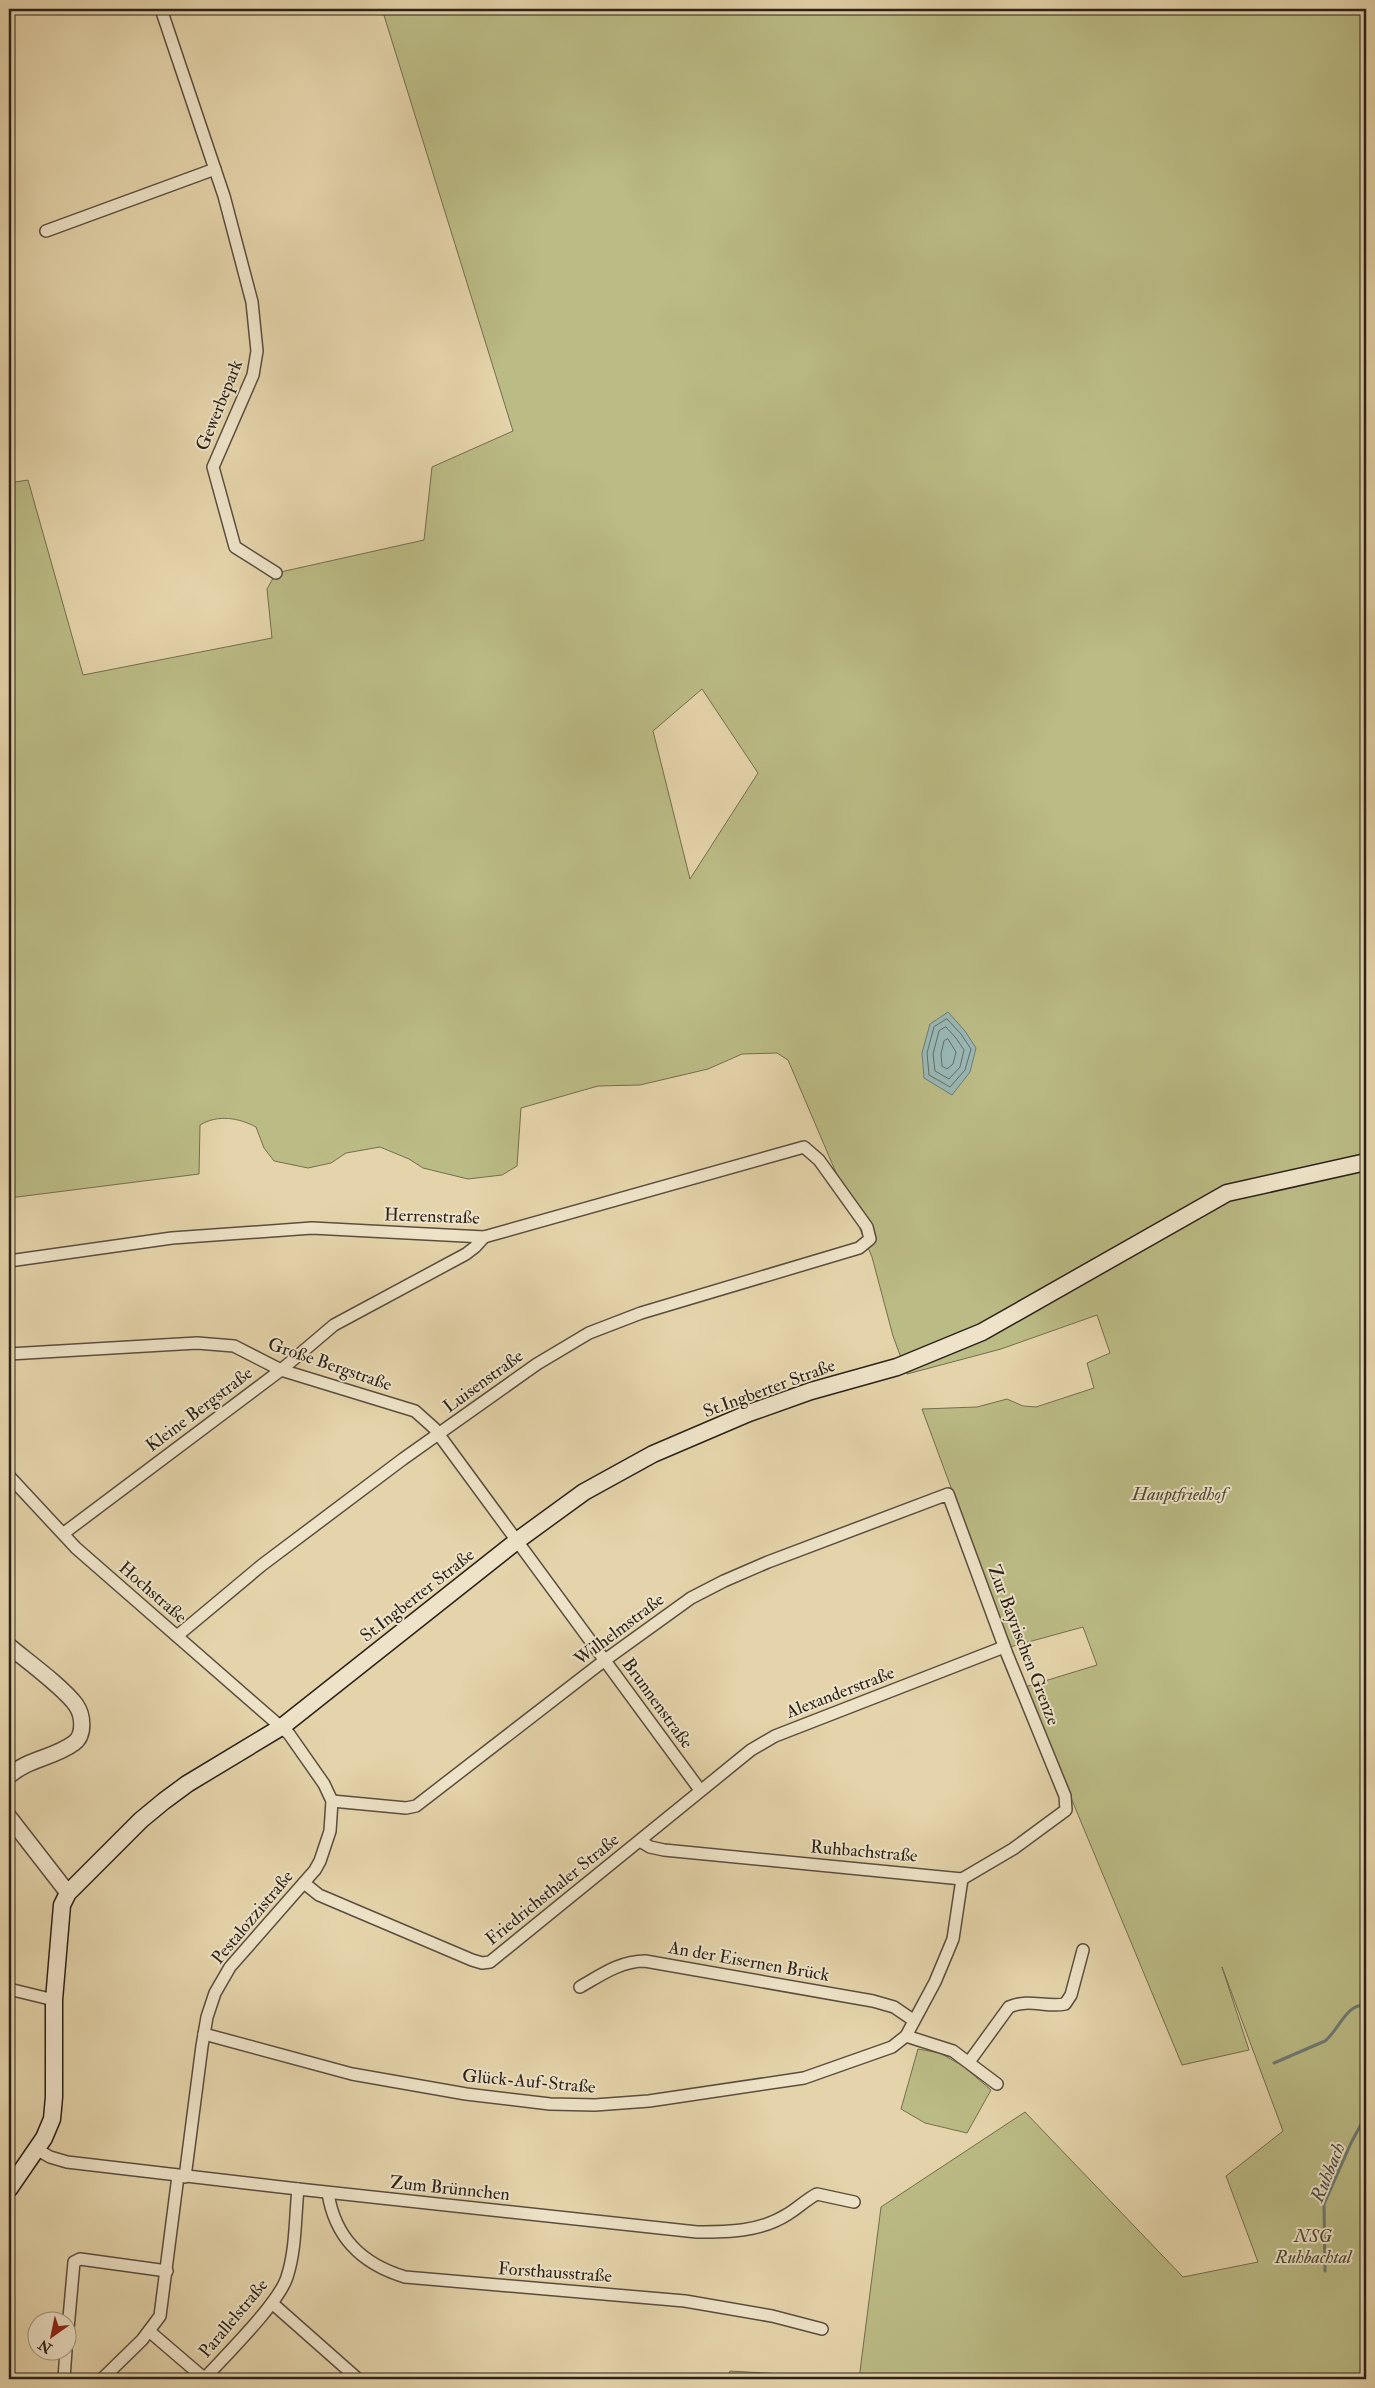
<svg xmlns="http://www.w3.org/2000/svg" width="1375" height="2388" font-family="'IM FELL Double Pica',serif">
	<rect width="100%" height="100%" fill="#e5d4ab"/>
	<filter id="stains"><feTurbulence type="fractalNoise" baseFrequency=".004" numOctaves="4"/><feColorMatrix values="0 0 0 0 .2 0 0 0 0 .09 0 0 0 0 .02 0 0 0 .5 -.17"/></filter>
	<radialGradient id="worn" r=".72"><stop offset=".6" stop-color="#630" stop-opacity="0"/><stop offset="1" stop-color="#630" stop-opacity=".3"/></radialGradient>
	<g fill="#bbbb85" stroke="#736e4f" fill-rule="evenodd">
		<path d="M382,9h984v2370h-507l22,-172 144,-95 158,165 75,-15 -32,-86 57,-45 -61,-164 27,83 -67,15 -157,-378 72,-22 -14,-38 -73,20 -88,-238 55,-2 30,-8 16,7 13,1 58,-19 -7,-25 23,-10 -13,-38 -96,34 -94,25 -14,-38 -21,-79 -84,-197 -11,-7 -35,1 -34,15 -68,16 -42,1 -77,22 -4,58 -15,9 -34,4 -45,-11 -14,-9 -29,-12 -34,6 -15,10 -23,5 -34,-7 -10,-13 -8,-21c-17,-9 -38,-13 -56,-2l-1,49 -190,24v-715l19,-3 55,195 189,-37 -5,-49 9,-16 148,-33 8,-73 81,-36zM702,689l56,84 -68,106 -37,-148z"/>
		<path d="M918,2049l22,4 23,13 28,24 -24,43 -42,-10 -24,-14z"/>
		<path d="M730,2371l104,6v2h-108z"/>
	</g>
	<path fill="#99b6b3" stroke="#6d7b75" d="M948,1012l17,19 11,17 -6,24 -18,23 -28,-17 -2,-25 8,-29z"/>
	<g fill="none" stroke-linecap="round" stroke-linejoin="round">
		<g stroke="#626c66" stroke-width="1">
			<path d="M947,1019l14,15 10,15 -6,21 -15,17 -21,-12 -2,-22 7,-26z"/>
			<path d="M946,1027l10,11 8,12 -4,17 -11,12 -14,-8 -2,-17 6,-23z"/>
			<path d="M948,1039l8,13 -3,12 -6,5 -5,-3 -1,-12 3,-13z"/>
		</g>
		<g stroke="#6d7b75" stroke-width="3">
			<path d="M1274,2063l51,-22c13,-10 23,-40 41,-35"/>
			<path d="M1325,2271l-1,-67 27,-61 15,-28"/>
		</g>
		<g stroke="#5a4e3e" stroke-width="14">
			<g id="minor">
				<path d="M161,9l63,187 28,106 5,49 -4,24 -40,92 22,80 41,26"/>
				<path d="M46,231l169,-62"/>
				<path d="M9,1261l163,-23 140,-10 172,9 320,-90 15,13 48,67 3,12 -11,9 -218,65 -52,20 -52,31 -134,95 -141,106 -85,71"/>
				<path d="M9,1354l188,-11 37,3 47,24 134,41 19,17 266,362"/>
				<path d="M9,1476l67,72 213,186 35,50 8,17 -2,30 -10,30 -5,9 -85,97 -15,26 -8,24 -5,29 -17,131"/>
				<path d="M64,1533l217,-163 53,-45 132,-71 9,-7 9,-10"/>
				<path d="M332,1801l74,7 10,-2 189,-146 86,-62 33,-17 44,-19 180,-68 59,160 58,142 1,14 -53,39 -51,30 -298,-29 -14,-3 -10,-6"/>
				<path d="M304,1883l15,12 153,65 10,3 8,-1 261,-212 24,-14 229,-89"/>
				<path d="M580,1987c21,-12 40,-26 65,-26l228,40 21,6 19,13"/>
				<path d="M9,1989l45,11"/>
				<path d="M204,2034l148,40 114,20 84,10 45,1 54,-4 155,-23 88,-31 14,-11 29,-54 18,-43 9,-60"/>
				<path d="M906,2036l47,15 44,33"/>
				<path d="M969,2062l40,-55c20,-9 37,1 56,-3l6,-9 12,-45"/>
				<path d="M36,2149l14,8 17,5 231,27 399,43c31,0 63,0 91,-18 10,-6 19,-15 29,-20l37,8"/>
				<path d="M328,2193c7,45 34,71 77,84l280,24 87,15 50,13"/>
				<path d="M272,2303l86,76"/>
				<path d="M68,2329l6,-67 6,-3 87,12"/>
				<path d="M149,2331l56,48"/>
				<path d="M205,2378c20,-22 74,-75 82,-101 9,-27 8,-59 11,-88"/>
				<path d="M64,2379l2,-29"/>
				<path d="M102,2379l40,-39 18,-24 18,-140"/>
			</g>
		</g>
		<g stroke="#5a4e3e" stroke-width="18">
			<g id="tertiary">
				<path d="M9,1646c18,15 54,41 67,59 7,10 9,30 -2,38 -20,15 -47,16 -65,33"/>
				<path d="M9,1817l59,76"/>
			</g>
		</g>
		<g stroke="#2b2219" stroke-width="19">
			<path id="secondary" d="M9,2189l35,-51 8,-19 2,-22v-97l8,-95 6,-12 73,-73 23,-19 23,-17 96,-58 235,-186 66,-48 69,-38 96,-41 62,-22 86,-24 85,-35 245,-139 139,-31"/>
		</g>
		<use href="#minor" stroke="#eee3c8" stroke-width="11"/>
		<use href="#tertiary" stroke="#eee3c8" stroke-width="15"/>
		<use href="#secondary" stroke="#eee3c8" stroke-width="16"/>
	</g>
	<g text-anchor="middle" stroke-width="4" stroke-linejoin="round" paint-order="stroke">
		<g font-size="18" fill="#2b2219" stroke="#eee3c8">
			<text transform="translate(219 405) rotate(-68)" y="6">Gewerbepark</text>
			<text transform="translate(432 1216) rotate(2)" y="6">Herrenstraße</text>
			<text transform="translate(330 1364) rotate(19)" y="6">Große Bergstraße</text>
			<text transform="translate(483 1381) rotate(-36)" y="6">Luisenstraße</text>
			<text transform="translate(769 1388) rotate(-20)" y="6">St.Ingberter Straße</text>
			<text transform="translate(199 1409) rotate(-37)" y="6">Kleine Bergstraße</text>
			<text transform="translate(153 1592) rotate(41)" y="6">Hochstraße</text>
			<text transform="translate(417 1595) rotate(-38)" y="6">St.Ingberter Straße</text>
			<text transform="translate(619 1629) rotate(-37)" y="6">Wilhelmstraße</text>
			<text transform="translate(1024 1645) rotate(69)" y="6">Zur Bayrischen Grenze</text>
			<text transform="translate(840 1692) rotate(-21)" y="6">Alexanderstraße</text>
			<text transform="translate(658 1703) rotate(54)" y="6">Brunnenstraße</text>
			<text transform="translate(864 1851) rotate(5)" y="6">Ruhbachstraße</text>
			<text transform="translate(552 1889) rotate(-39)" y="6">Friedrichsthaler Straße</text>
			<text transform="translate(252 1917) rotate(-50)" y="6">Pestalozzistraße</text>
			<text transform="translate(749 1961) rotate(10)" y="6">An der Eisernen Brück</text>
			<text transform="translate(529 2081) rotate(5)" y="6">Glück-Auf-Straße</text>
			<text transform="translate(450 2188) rotate(6)" y="6">Zum Brünnchen</text>
			<text transform="translate(555 2272) rotate(4)" y="6">Forsthausstraße</text>
			<text transform="translate(233 2318) rotate(-50)" y="6">Parallelstraße</text>
		</g>
		<g font-size="18" font-style="italic" fill="#4f4834" stroke="#eee3c8">
			<text x="1179" y="1500">Hauptfriedhof</text>
			<text x="1313" y="2242">NSG<tspan x="1313" dy="21">Ruhbachtal</tspan></text>
		</g>
		<g font-size="19" font-style="italic" fill="#4c4e47" stroke="#eee3c8">
			<text transform="translate(1327 2172) rotate(-68)" y="7">Ruhbach</text>
		</g>
	</g>
	<rect width="1375" height="2388" fill="none" stroke="#e5d4ab" stroke-width="30"/>
	<rect x="10" y="10" width="1355" height="2368" fill="none" stroke="#2b2219" stroke-width="2.5"/>
	<rect x="15" y="15" width="1345" height="2358" fill="none" stroke="#2b2219"/>
	<g transform="translate(52 2336) rotate(213)"><circle r="24" fill="#eee3c8" stroke="#a09682"/>
	<path d="M0-4L9 19L0 12L-9 19Z" fill="#8f2418"/>
	<text y="-8" font-size="14" font-weight="bold" text-anchor="middle" fill="#2b2219">N</text>
	</g>
	<rect width="100%" height="100%" filter="url(#stains)"/>
	<rect width="100%" height="100%" fill="url(#worn)"/>
</svg>
